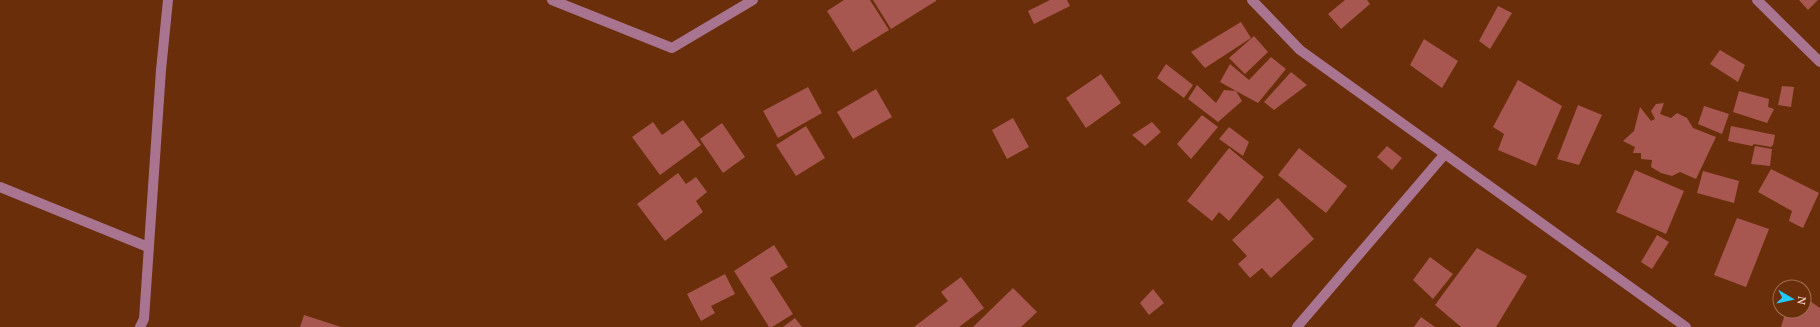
<svg xmlns="http://www.w3.org/2000/svg" width="1820" height="327" font-family="'PT Serif',serif">
	<rect width="100%" height="100%" fill="#6a2e0a"/>
	<g fill="#a75750">
		<path d="M844,0h26l19,30 -36,22 -26,-41z"/>
		<path d="M873,0h63v1l-45,28z"/>
		<path d="M1050,0h17l3,6 -36,18 -6,-13z"/>
		<path d="M1345,0h22l3,4 -29,25 -13,-15z"/>
		<path d="M1799,0h19l-10,10z"/>
		<path d="M1498,6l14,7 -22,36 -11,-8z"/>
		<path d="M1241,22l10,16 -46,30 -14,-16z"/>
		<path d="M1254,36l14,16 -23,22 -16,-16z"/>
		<path d="M1424,39l34,22 -16,27 -32,-23z"/>
		<path d="M1720,50l25,15 -7,17 -28,-18z"/>
		<path d="M1271,57l15,12 -28,34 -22,-12 6,10 -24,21 -30,-23 9,-14 19,18 8,-13 12,1 -16,-9 10,-18 19,16z"/>
		<path d="M1166,64l27,21 -9,13 -27,-20z"/>
		<path d="M1291,72l16,13 -33,25 -10,-8z"/>
		<path d="M1101,74l20,29 -35,25 -20,-30z"/>
		<path d="M1518,80l44,26 -26,60 -38,-16 6,-16 -11,-7z"/>
		<path d="M1782,86l12,1 -3,20 -13,-2z"/>
		<path d="M808,87l14,26 -44,25 -15,-27z"/>
		<path d="M876,89l16,28 -39,22 -16,-27z"/>
		<path d="M1739,91l30,8 -1,8 6,2 -7,14 -34,-11z"/>
		<path d="M1664,103l-4,11 11,4 6,-5 10,5 6,10 23,9 -20,42 -16,-7 -8,4 -11,-3 -10,-6 1,-7 -11,-1v-6h-8l2,-6 -12,-6 11,-10 6,-24 11,14 4,-2 -4,-8 5,-7z"/>
		<path d="M1578,105l24,10 -23,50 -22,-6z"/>
		<path d="M1704,106l25,8 -7,20 -24,-10z"/>
		<path d="M1202,115l16,12 -27,32 -14,-15z"/>
		<path d="M1013,118l16,29 -22,12 -15,-29z"/>
		<path d="M683,120l18,25 -41,30 -28,-38 21,-15 9,13z"/>
		<path d="M1152,122l9,10 -16,14 -13,-11z"/>
		<path d="M722,123l23,34 -22,16 -23,-34z"/>
		<path d="M806,126l19,32 -29,18 -20,-31z"/>
		<path d="M1731,126l44,9 -2,10 -2,2 -17,-3 -2,2 -24,-5z"/>
		<path d="M1229,127l20,15 -6,14 -24,-17z"/>
		<path d="M1387,146l15,12 -10,12 -15,-13z"/>
		<path d="M1755,146l17,3 -2,17 -19,-2z"/>
		<path d="M1229,148l35,29 -35,44 -10,-9 -7,9 -25,-20z"/>
		<path d="M1299,148l48,38 -21,27 -48,-38z"/>
		<path d="M1771,169l48,24 -16,35 -14,-7 3,-10 -34,-19z"/>
		<path d="M1635,170l49,21 -18,43 -50,-22z"/>
		<path d="M1703,171l36,10 -5,22 -37,-10z"/>
		<path d="M678,173l8,11 10,-7 11,15 -11,9 7,11 -38,29 -28,-37z"/>
		<path d="M1278,198l36,41 -43,39 -9,-10 -12,10 -12,-14 9,-8 -15,-16z"/>
		<path d="M1737,218l32,11 -23,58 -32,-12z"/>
		<path d="M1657,235l12,7 -17,27 -11,-7z"/>
		<path d="M774,245l14,22 -18,11 23,36 -21,13h-3l-35,-56z"/>
		<path d="M1477,248l50,28 -31,51h-35l-26,-22z"/>
		<path d="M1430,257l23,17 -20,25 -20,-19z"/>
		<path d="M725,274l10,20 -24,12 4,7 -14,8 -14,-27z"/>
		<path d="M961,277l23,31 -25,19h-45l34,-26 -7,-9z"/>
		<path d="M1013,288l24,24 -16,15h-48z"/>
		<path d="M1153,289l11,14 -15,12 -9,-12z"/>
		<path d="M1804,297l16,11v19h-39l5,-16h18z"/>
		<path d="M304,315l37,12h-41z"/>
		<path d="M1421,317l14,10h-21z"/>
		<path d="M795,318l7,9h-19z"/>
	</g>
	<g fill="none" stroke-linecap="round" stroke-linejoin="round">
		<g stroke="#a87490" stroke-width="10">
			<path d="M552,0l120,48 81,-48"/>
			<path d="M1252,0l48,50 386,277"/>
			<path d="M1757,0l63,62"/>
			<path d="M0,187l148,60"/>
			<path d="M140,327l4,-8 17,-249 7,-70"/>
			<path d="M1297,327l147,-172"/>
		</g>
	</g>
	<g transform="translate(1792 299) rotate(99)"><circle r="19" fill="#6a2e0a" stroke="#a06d51"/>
	<path d="M0-3L7 15L0 10L-7 15Z" fill="#23c9fe"/>
	<text y="-6" font-size="11" font-weight="bold" text-anchor="middle" fill="#f2ccbb">N</text>
	</g>
</svg>
